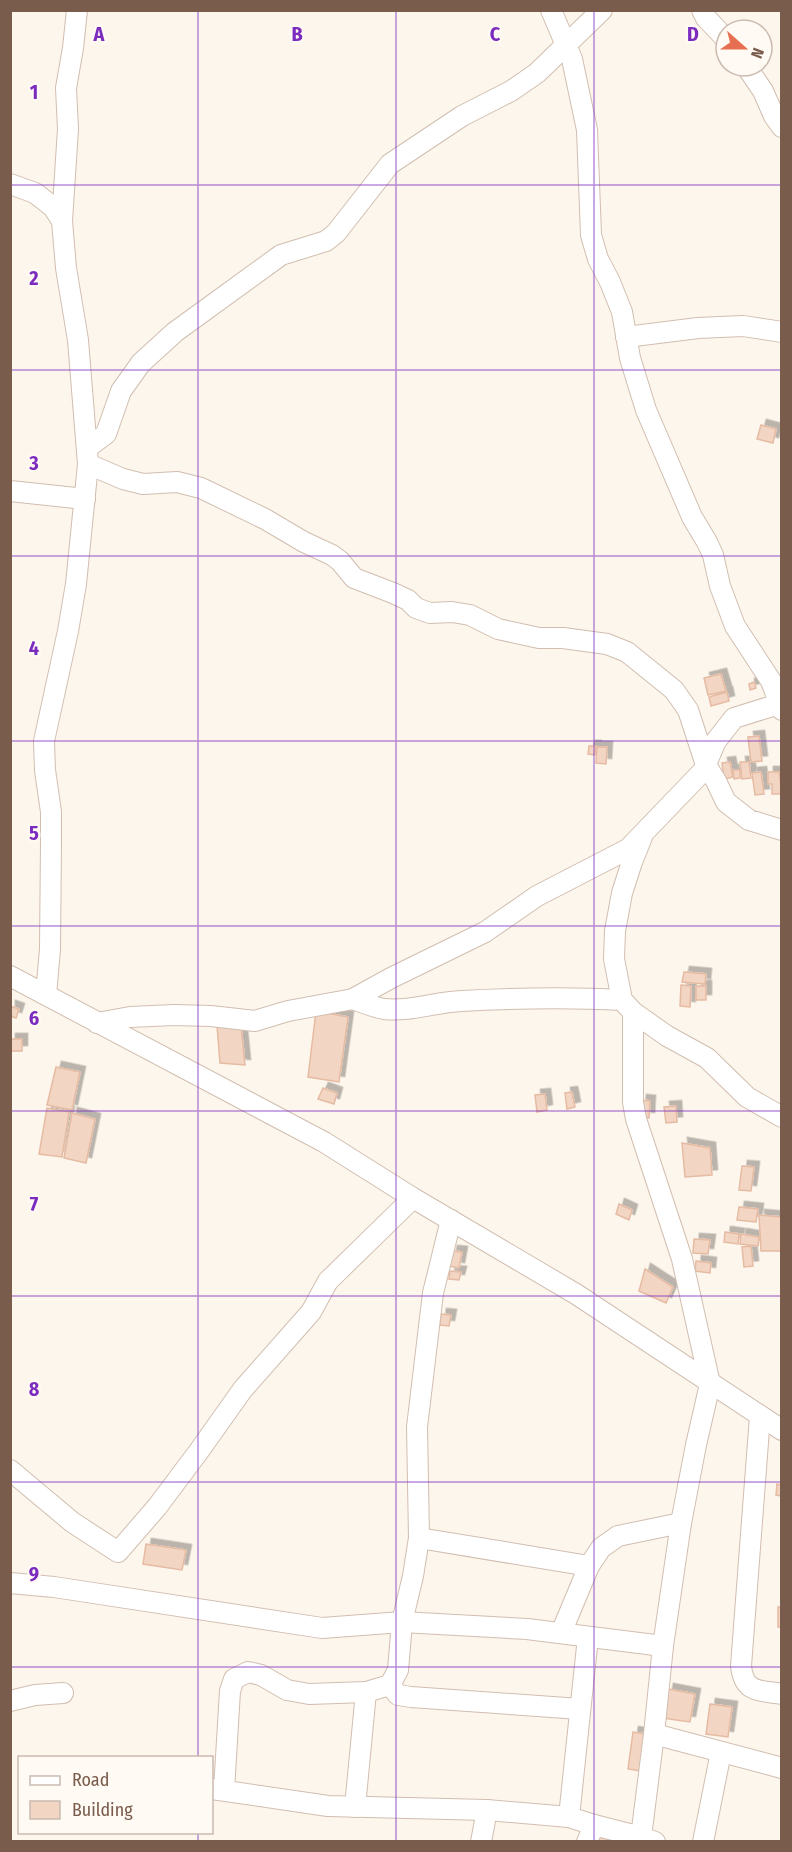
<svg xmlns="http://www.w3.org/2000/svg" width="792" height="1852" font-family="'Fira Sans Condensed',sans-serif">
	<defs>
		<filter id="shadow"><feDropShadow dx="5.5" dy="-5.5" stdDeviation="0" flood-color="#0004"/></filter>
	</defs>
	<rect width="100%" height="100%" fill="#fdf6ec"/>
	<g fill="#f3d5c3" stroke="#e6bba3" stroke-width="1.5" filter="url(#shadow)">
		<path d="M761,425l15,4 -3,14 -16,-4z"/>
		<path d="M721,674l5,17 -18,4 -4,-17z"/>
		<path d="M754,682l2,6 -6,2 -1,-6z"/>
		<path d="M727,692l2,9 -18,5 -2,-9z"/>
		<path d="M759,736l3,25 -11,1 -3,-25z"/>
		<path d="M589,746h7l-1,9 -7,-1z"/>
		<path d="M597,747h10l-1,17 -10,-1z"/>
		<path d="M730,762l3,15 -9,2 -2,-16z"/>
		<path d="M740,762h9l2,16 -9,1z"/>
		<path d="M733,770h7v8l-6,1z"/>
		<path d="M761,772l3,22 -9,1 -3,-22z"/>
		<path d="M768,772h11l3,22h-10v-10h-4z"/>
		<path d="M684,972l22,2 -1,10 -23,-2z"/>
		<path d="M681,985l10,1 -1,21 -10,-1z"/>
		<rect x="696" y="986" width="10" height="14"/>
		<path d="M10,1006l9,3 -3,9 -6,-2z"/>
		<path d="M316,1011l32,6 -9,65 -31,-5z"/>
		<path d="M217,1025l24,1 4,39 -25,-2z"/>
		<rect x="10" y="1039" width="12" height="12"/>
		<path d="M56,1067l24,5 -8,38 -25,-5z"/>
		<path d="M323,1088l14,5 -3,11 -16,-5z"/>
		<path d="M572,1092l3,15 -8,2 -2,-16z"/>
		<path d="M545,1094l2,16 -10,2 -2,-17z"/>
		<path d="M641,1100l9,1 -1,17 -9,-1z"/>
		<path d="M676,1106l1,16 -11,1 -2,-16z"/>
		<path d="M47,1108l22,4 -7,45 -23,-3z"/>
		<path d="M72,1113l23,6 -9,44 -22,-5z"/>
		<path d="M682,1143l28,5 2,27 -27,2z"/>
		<path d="M742,1166l12,1 -3,24 -12,-1z"/>
		<path d="M619,1204l13,6 -3,10 -13,-6z"/>
		<path d="M739,1207l19,2 -2,13 -19,-2z"/>
		<path d="M759,1215l23,2v34h-21z"/>
		<path d="M725,1232l14,2 -1,10 -14,-2z"/>
		<path d="M741,1234l18,3 -1,9 -18,-2z"/>
		<path d="M694,1239l16,1 -2,14 -15,-1z"/>
		<path d="M751,1246l2,20 -9,1 -2,-20z"/>
		<path d="M452,1251l10,1 -3,16 -10,-2z"/>
		<path d="M696,1261l15,2 -1,10 -15,-2z"/>
		<path d="M645,1269l28,18 -7,16 -27,-12z"/>
		<path d="M450,1271l11,1 -2,8 -10,-1z"/>
		<path d="M441,1314l10,1 -2,11 -9,-1z"/>
		<path d="M777,1484l5,1v11l-6,-1z"/>
		<path d="M146,1544l40,6 -4,20 -39,-6z"/>
		<rect x="778" y="1607" width="4" height="20"/>
		<path d="M668,1689l27,5 -5,28 -27,-4z"/>
		<path d="M710,1704l22,3 -4,30 -22,-3z"/>
		<path d="M633,1732l12,2 -5,37 -12,-2z"/>
		<path d="M600,1832l15,3 -2,7h-15z"/>
	</g>
	<g fill="none" stroke-linecap="round" stroke-linejoin="round">
		<g stroke="#d1beb0" stroke-width="22">
			<g id="minor">
				<path d="M551,10l21,49 15,71 4,105 7,24 12,23 12,30 8,46 16,52 46,107 15,25 6,13 7,31 15,40 36,55 11,29"/>
				<path d="M702,10l4,8 20,21"/>
				<path d="M746,66l17,25 11,25 8,11"/>
				<path d="M10,184l25,9 18,14 9,14 4,47 12,72 10,124 -12,120 -8,47 -24,110 1,29 6,42v30l-1,107 -4,46"/>
				<path d="M62,221l6,-92 -2,-41 7,-40 4,-38"/>
				<path d="M626,337l72,-9 45,-2 39,6"/>
				<path d="M87,448l19,-14 15,-43 20,-28 34,-31 106,-77 45,-14 10,-8 54,-69 72,-48 49,-25 26,-18 65,-63"/>
				<path d="M88,464l35,15 20,5 34,-2 24,6 64,31 39,23 28,13 8,6 14,17 39,15 15,7 8,8 14,5 22,-1 18,3 28,14 41,9h24l44,6 20,8 47,38 14,20 18,55 10,16 10,21 23,18 33,10"/>
				<path d="M10,491l75,8"/>
				<path d="M642,837l-10,25 -10,31 -7,38 -1,28 8,41 11,12 34,24 40,22 40,39 35,20"/>
				<path d="M10,976l314,166 89,56 163,96 206,136"/>
				<path d="M353,999c11,4 20,8 31,10 26,3 52,-7 77,-8 54,-3 107,-4 161,-1"/>
				<path d="M633,1012v90l3,17 46,140 28,125 -14,61 -15,78 -18,123 -9,88 -13,103 14,5"/>
				<path d="M97,1023l33,-6 44,-2 37,1 44,5 33,-10 65,-12 38,-21 94,-46 52,-36 91,-47 75,-78 13,-30 18,-23 48,-15"/>
				<path d="M760,1416l-19,250c3,27 17,24 41,28"/>
				<path d="M10,1470l62,52 46,30 39,-45 42,-56 44,-62 68,-77 17,-31 85,-83"/>
				<path d="M419,1538l170,28"/>
				<path d="M10,1583l44,4 268,41 80,-6 125,7 136,17"/>
				<path d="M561,1633l28,-67 12,-18 17,-12 63,-13"/>
				<path d="M390,1685l8,10 13,2 169,12"/>
				<path d="M10,1701l25,-6 28,-2"/>
				<path d="M654,1734l128,34"/>
				<path d="M212,1789l116,17 159,4 82,7 25,8"/>
				<path d="M224,1790l6,-99 4,-12 14,-7 13,3 26,15 22,4 57,-2 24,-7 8,-15 4,-48 11,-46 6,-38 -2,-111 16,-134 18,-73"/>
				<path d="M355,1807l11,-115"/>
				<path d="M569,1817l19,-180"/>
				<path d="M481,1842l6,-32"/>
				<path d="M587,1842l7,-17 47,12"/>
				<path d="M703,1842l18,-90"/>
			</g>
		</g>
		<use href="#minor" stroke="#fff" stroke-width="20"/>
	</g>
	<path fill="none" stroke="#7b2cbf" stroke-width="1.5" stroke-opacity="0.55" d="M198,10v1748M396,10v1832M594,10v1832M10,185h772M10,370h772M10,556h772M10,741h772M10,926h772M10,1111h772M10,1296h772M10,1482h772M10,1667h772M198,1832v10"/>
	<g font-size="20" text-anchor="middle" font-weight="bold" fill="#7b2cbf" stroke="#fffaf3" stroke-width="4.5" stroke-linejoin="round" paint-order="stroke">
		<text x="99" y="41">A</text>
		<text x="297" y="41">B</text>
		<text x="495" y="41">C</text>
		<text x="693" y="41">D</text>
		<text x="34" y="99">1</text>
		<text x="34" y="285">2</text>
		<text x="34" y="470">3</text>
		<text x="34" y="655">4</text>
		<text x="34" y="840">5</text>
		<text x="34" y="1025">6</text>
		<text x="34" y="1211">7</text>
		<text x="34" y="1396">8</text>
		<text x="34" y="1581">9</text>
	</g>
	<rect width="792" height="1852" fill="none" stroke="#7a5c4d" stroke-width="24"/>
	<rect x="18" y="1756" width="195" height="78" fill="#fffaf3" stroke="#cabbb1" stroke-width="1.5"/>
	<rect x="30" y="1776" width="30" height="9" fill="#ffffff" stroke="#cabbb1" stroke-width="1.5"/>
	<text x="72" y="1786" font-size="18" fill="#7a5c4d">Road</text>
	<rect x="30" y="1801" width="30" height="18" fill="#f3d5c3" stroke="#cabbb1" stroke-width="1.5"/>
	<text x="72" y="1816" font-size="18" fill="#7a5c4d">Building</text>
	<g transform="translate(744 48) rotate(111)"><circle r="28" fill="#fffaf3" stroke="#cabbb1" stroke-width="1.5"/>
	<path d="M0-4.5L10 22L0 15L-10 22Z" fill="#e76f51"/>
	<text y="-9" font-size="16" font-weight="bold" text-anchor="middle" fill="#7a5c4d">N</text>
	</g>
</svg>
